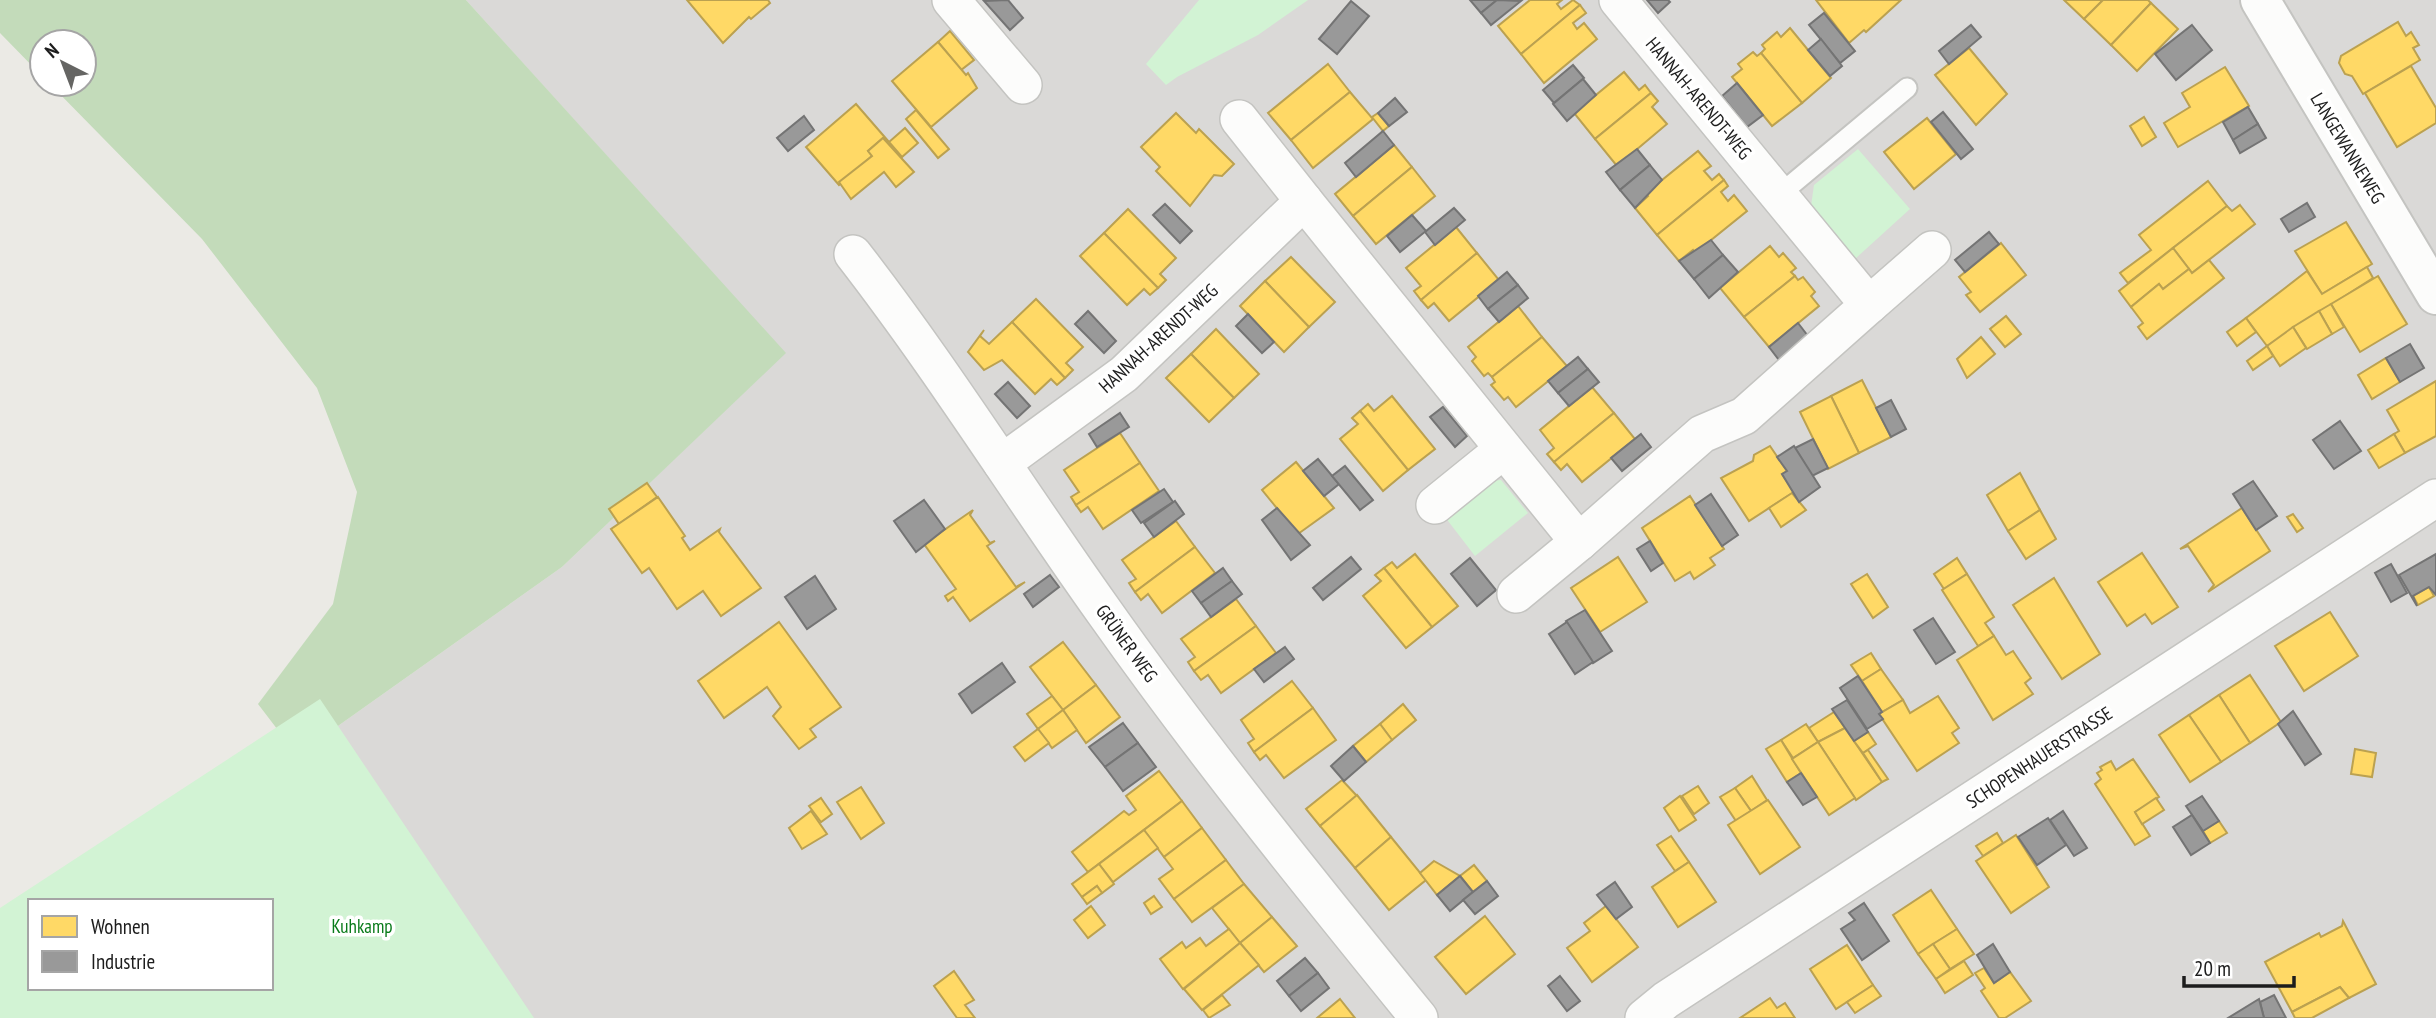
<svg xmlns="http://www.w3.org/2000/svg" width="2436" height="1018" font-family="'PT Sans Narrow',sans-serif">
	<rect width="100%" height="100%" fill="#ebeae5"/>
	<path fill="#dad9d7" d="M466,0h1970v1018h-1941l-198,-263 265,-188 223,-214z"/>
	<path fill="#c3dbba" d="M0,0h466l320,353 -224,214 -265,188 -39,-51 75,-100 24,-112 -40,-104 -115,-149 -152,-155h34v-42h-42v34l-42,-43z"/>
	<g fill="#d2f3d4" fill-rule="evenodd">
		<path d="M1199,0h109l-50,35 -81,42 -11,8 -20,-21z"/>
		<path d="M1858,149l52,60 -55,50 -44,-53 3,-21z"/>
		<path d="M1501,480l27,33 -53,43 -30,-39 43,-36z"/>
		<path d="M320,699l214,319h-534v-110zM30,901h241v87h-241z"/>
	</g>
	<g fill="#ffd966" stroke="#bba150" stroke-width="2">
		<path d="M687,0h81l2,3 -19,16 -2,-2 -26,26z"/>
		<path d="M1530,0h32l-5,4 4,5 12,-9 7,5 -59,49 -23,-28z"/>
		<path d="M1816,0h85l-35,32 -2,-2 -15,13z"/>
		<path d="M2064,0h39l-19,19z"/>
		<path d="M2103,0h45l3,3 -40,42 -27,-26z"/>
		<path d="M2151,3l27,26 -41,42 -26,-26z"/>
		<path d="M1580,5l6,8 -13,10 4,6 7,-6 13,16 -53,44 -23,-29z"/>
		<path d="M2398,22l8,14 5,-4 8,13 -6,3 7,12 -57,34 -11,-18 -7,-2 -6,-11 2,-7z"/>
		<path d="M1790,28l41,50 -29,25 -41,-50 4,-4 -3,-4 15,-13 4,5z"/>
		<path d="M950,31l24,29 -13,10 -23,-28z"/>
		<path d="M938,42l28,33 2,-2 9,15 -46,39 -39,-46z"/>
		<path d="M1969,48l38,46 -31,31 -41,-50z"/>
		<path d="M1753,52l4,4 4,-3 41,50 -30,23 -40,-49 10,-8 -4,-5z"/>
		<path d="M1328,64l22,28 -59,48 -23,-27z"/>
		<path d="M2411,66l25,42v15l-39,24 -32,-54z"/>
		<path d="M2225,67l24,39 -71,41 -14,-24 26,-16 -8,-14z"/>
		<path d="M1624,72l15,18 6,-5 6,8 -56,46 -21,-26z"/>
		<path d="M1350,92l23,27 -60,49 -22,-28z"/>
		<path d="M1651,93l7,8 -6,6 15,17 -50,42 -22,-27z"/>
		<path d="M856,104l33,38 -6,-4 -15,13 4,5 -33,29 -33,-38z"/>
		<path d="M916,110l33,39 -11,9 -32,-39z"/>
		<path d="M1176,113l20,20 3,-4 35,35 -12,12 -8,-1 -24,31 -34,-35 4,-4 -19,-20z"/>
		<path d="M1378,113l11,13 -6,5 -11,-14z"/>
		<path d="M2144,117l12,20 -14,9 -12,-20z"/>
		<path d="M1927,118l29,36 -42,35 -30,-37z"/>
		<path d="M905,128l13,15 -16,14 -13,-15z"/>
		<path d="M883,138l31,34 -18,15 -12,-15 -33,27 -12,-17 33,-26 -4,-5z"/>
		<path d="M1394,145l18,22 -59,49 -18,-22z"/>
		<path d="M1698,151l13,15 -7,5 8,9 7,-6 5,6 -67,55 -22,-27 13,-12 -2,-3z"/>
		<path d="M1412,167l23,29 -59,48 -23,-28z"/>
		<path d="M1724,180l4,6 -7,6 7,9 6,-6 13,16 -52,42 -2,-3 -14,11 -22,-26z"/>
		<path d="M2208,181l19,25 -99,77 -8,-10 31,-23 -12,-15z"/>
		<path d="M2240,205l15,19 -63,49 -19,-25 54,-42 5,5z"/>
		<path d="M1128,209l48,49 -16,16 6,6 -8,8 -54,-55z"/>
		<path d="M2346,222l26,42 -50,30 -27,-43z"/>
		<path d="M1456,227l21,26 -56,47 -7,-9 7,-5 -15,-18z"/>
		<path d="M1104,233l54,55 -8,7 -6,-6 -17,16 -47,-49z"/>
		<path d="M2001,243l25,32 -46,37 -14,-17 5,-3 -12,-15z"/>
		<path d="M1770,246l9,11 4,-4 13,15 -5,4 4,4 -51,41 -24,-29z"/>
		<path d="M2173,248l16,21 -26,20 -4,-5 -28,23 -12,-16z"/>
		<path d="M1477,253l22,27 -50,41 -15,-18 -6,5 -7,-8z"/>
		<path d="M1291,257l44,45 -26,25 -44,-46z"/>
		<path d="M2209,260l15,18 -77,61 -9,-12 5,-4 -12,-16 28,-23 4,5 26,-20 3,4z"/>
		<path d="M2367,267l6,11 -106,68 -21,-28 61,-47 15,23z"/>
		<path d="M1795,276l3,4 5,-3 12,15 -4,4 8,10 -50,41 -25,-30z"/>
		<path d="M2378,276l29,48 -47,28 -29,-48z"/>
		<path d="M1265,281l44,46 -25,25 -44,-46z"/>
		<path d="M1036,299l47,48 -17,16 7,7 -8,8 -53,-56z"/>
		<path d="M2331,304l13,23 -12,7 -13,-23z"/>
		<path d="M1518,306l24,31 -50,40 -4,-4 -4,3 -12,-15 4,-4 -8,-10z"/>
		<path d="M2319,311l13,23 -25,15 -14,-22z"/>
		<path d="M2006,316l15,18 -16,13 -15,-18z"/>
		<path d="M2246,318l10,14 -19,14 -10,-14z"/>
		<path d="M1012,322l53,56 -8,7 -6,-6 -16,15 -33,-34 -18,10 -16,-18 16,-22 -4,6 9,8z"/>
		<path d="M2293,327l13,21 -26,18 -13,-20z"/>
		<path d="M1216,329l43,45 -25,24 -43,-44z"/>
		<path d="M1542,337l25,29 -51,41 -8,-10 -4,3 -13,-15 4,-3 -3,-5z"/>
		<path d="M1981,337l14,17 -28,24 -10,-19z"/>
		<path d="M2267,346l6,10 -20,14 -6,-9z"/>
		<path d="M1191,354l43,44 -25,24 -43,-44z"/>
		<path d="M2386,358l14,24 -28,17 -14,-24z"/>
		<path d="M1862,380l29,57 -32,16 -28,-57z"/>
		<path d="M2436,381v55l-31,17 -11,-19 5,-3 -12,-21z"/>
		<path d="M1592,387l22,26 -60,49 -7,-8 7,-6 -14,-18z"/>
		<path d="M1392,396l43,53 -27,21 -48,-59 8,-7 6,7z"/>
		<path d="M1831,396l28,57 -31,16 -28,-57z"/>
		<path d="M1360,411l48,59 -25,21 -43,-52 18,-15 -6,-6z"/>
		<path d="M1614,413l21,26 -53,43 -15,-18 -6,6 -7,-8z"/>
		<path d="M1120,433l20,30 -64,42 -5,-8 8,-5 -15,-22z"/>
		<path d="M2394,434l11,19 -26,15 -11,-18z"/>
		<path d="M1770,446l17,25 -5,3 12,18 -45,29 -28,-43 32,-17 1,-6z"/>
		<path d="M1296,462l38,46 -36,26 -36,-44z"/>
		<path d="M1140,463l19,28 -56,38 -15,-22 -7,5 -5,-7z"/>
		<path d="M2020,473l20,37 -32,21 -21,-36z"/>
		<path d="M647,483l10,14 -38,27 -10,-15z"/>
		<path d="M1792,493l14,17 -25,17 -12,-19z"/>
		<path d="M1690,496l34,53 -14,9 5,7 -21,14 -4,-7 -15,9 -33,-53z"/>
		<path d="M658,497l27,39 -3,2 8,12 30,-21 -1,3 42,56 -40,28 -18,-25 -26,18 -28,-41 -7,5 -31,-44z"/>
		<path d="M2242,508l28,43 -62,41 6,-7 -26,-39 -8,3z"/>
		<path d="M973,510l-3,5 20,28 5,-2 -8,5 29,41 9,-5 -55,39 -17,-24 -5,4 -3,-5 11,-7 -32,-45z"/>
		<path d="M2040,510l16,29 -30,20 -18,-28z"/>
		<path d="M2293,514l10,14 -6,4 -10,-15z"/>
		<path d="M1176,521l19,26 -60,45 -6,-9 7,-4 -14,-19z"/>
		<path d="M1195,547l20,26 -53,40 -14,-19 -7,6 -6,-8z"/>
		<path d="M2142,553l36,54 -26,17 -7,-10 -18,12 -29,-44z"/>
		<path d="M1415,554l43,52 -26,21 -48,-59 8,-6 5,6z"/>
		<path d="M1618,557l29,45 -47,30 -29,-44z"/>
		<path d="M1957,558l10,16 -23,15 -10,-15z"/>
		<path d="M1384,568l48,59 -26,21 -43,-52 18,-15 -6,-6z"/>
		<path d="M1867,574l21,33 -15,11 -22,-34z"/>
		<path d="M1967,574l27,43 -9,6 9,13 -16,10 -36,-56z"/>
		<path d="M2054,578l46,76 -38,25 -49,-74z"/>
		<path d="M2429,587l5,9 -16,9 -5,-9z"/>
		<path d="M1236,599l20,27 -62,45 -6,-9 7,-5 -14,-18z"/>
		<path d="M2330,612l28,44 -54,35 -29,-45z"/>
		<path d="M779,622l62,85 -31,22 6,8 -17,12 -26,-33 8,-9 -14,-20 -43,31 -26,-37z"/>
		<path d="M1256,626l20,27 -55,40 -13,-18 -7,5 -7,-9z"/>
		<path d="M1994,636l12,19 7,-4 18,27 -6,5 8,11 -40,26 -36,-60z"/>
		<path d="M1063,642l33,43 -33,25 -33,-43z"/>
		<path d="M1871,653l10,16 -19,12 -11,-16z"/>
		<path d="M1881,669l22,31 -21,12 -20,-31z"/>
		<path d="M2250,675l31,47 -31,21 -31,-48z"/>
		<path d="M1292,681l21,27 -59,44 -6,-9 6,-4 -13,-19z"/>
		<path d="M1096,685l24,32 -34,26 -23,-33z"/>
		<path d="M2219,695l31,48 -29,19 -32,-47z"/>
		<path d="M1052,696l11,14 -25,19 -11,-15z"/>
		<path d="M1938,696l21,32 -7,5 7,10 -42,28 -38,-57 24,-14 7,13z"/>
		<path d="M1403,704l13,16 -24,20 -12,-16z"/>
		<path d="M1313,708l23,32 -52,38 -18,-23 -6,5 -6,-8z"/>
		<path d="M1063,710l14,20 -25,18 -14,-19z"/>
		<path d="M1834,712l11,16 -27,14 -9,-14z"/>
		<path d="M2189,715l32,47 -31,20 -31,-47z"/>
		<path d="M1380,724l12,16 -26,22 -13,-16z"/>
		<path d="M1806,724l12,18 -25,16 -12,-18z"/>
		<path d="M1845,728l37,54 -26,18 -38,-58z"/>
		<path d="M1038,729l11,14 -24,18 -11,-14z"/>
		<path d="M1868,732l8,12 -13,9 -9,-12z"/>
		<path d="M1781,740l20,33 -14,9 -21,-33z"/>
		<path d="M1818,742l37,56 -26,17 -37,-56z"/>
		<path d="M2355,749l21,4 -4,24 -21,-3z"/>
		<path d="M1868,750l20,29 -6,3 -19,-29z"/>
		<path d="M2133,759l26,38 -24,15 15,24 -15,9 -40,-61 6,-5 -4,-6 5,-3 -2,-3 11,-6 5,9z"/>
		<path d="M1159,771l23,30 -94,71 -16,-20 52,-41 5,4 7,-5 -10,-14z"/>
		<path d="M1752,776l15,24 -16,11 -16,-23z"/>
		<path d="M1342,780l15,16 -37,30 -14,-17z"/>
		<path d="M1698,786l11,17 -15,11 -12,-18z"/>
		<path d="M861,787l23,36 -23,16 -24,-37z"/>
		<path d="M1735,788l16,23 -15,10 -16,-24z"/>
		<path d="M1357,795l34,42 -36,31 -35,-42z"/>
		<path d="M1680,796l16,24 -17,11 -15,-23z"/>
		<path d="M821,798l11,16 -11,8 -12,-16z"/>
		<path d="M2156,798l8,12 -22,14 -7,-12z"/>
		<path d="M1768,800l32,47 -40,27 -32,-49z"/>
		<path d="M1182,801l20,27 -38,29 -20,-27z"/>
		<path d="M811,811l16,23 -25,15 -13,-21z"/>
		<path d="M2219,821l8,12 -17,10 -7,-12z"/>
		<path d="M1202,828l24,32 -52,39 -15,-20 14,-10 -9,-12z"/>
		<path d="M1144,830l14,18 -45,34 -14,-18z"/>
		<path d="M1997,833l6,10 -20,13 -7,-10z"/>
		<path d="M2016,835l33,52 -38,26 -35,-52z"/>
		<path d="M1671,836l18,26 -14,9 -18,-26z"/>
		<path d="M1391,837l35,43 -37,30 -34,-42z"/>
		<path d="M1226,860l18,24 -52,38 -18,-23z"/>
		<path d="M1434,861l26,15 -23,19 -17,-22z"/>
		<path d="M1689,862l27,40 -38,25 -26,-40z"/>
		<path d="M1099,864l15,20 -12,9 -5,-7 -15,11 -10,-13z"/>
		<path d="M1474,865l13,16 -14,11 -13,-16z"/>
		<path d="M1244,884l28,33 -32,26 -28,-35z"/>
		<path d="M1097,886l5,7 -15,11 -5,-7z"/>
		<path d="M1931,890l26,39 -39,25 -25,-39z"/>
		<path d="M1154,896l8,11 -11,7 -7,-11z"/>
		<path d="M1091,906l14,19 -17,13 -14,-18z"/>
		<path d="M1606,906l32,41 -46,35 -25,-34 23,-17 -6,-8z"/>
		<path d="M1485,916l30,38 -49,40 -31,-37z"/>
		<path d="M1272,917l25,29 -33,26 -24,-29z"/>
		<path d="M2343,921l33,63 -27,14 -9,-11 -48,25 -27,-50 54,-29 2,4 21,-11z"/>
		<path d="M1229,929l11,14 -57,46 -23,-30 22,-17 4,6 14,-10 6,8z"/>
		<path d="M1957,929l17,25 -24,15 -17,-25z"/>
		<path d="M1240,943l19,22 -57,45 -18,-21z"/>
		<path d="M1933,944l17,25 -14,10 -18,-25z"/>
		<path d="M1847,945l26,40 -37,24 -26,-40z"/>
		<path d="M1964,961l9,14 -28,18 -9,-14z"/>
		<path d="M1984,968l10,15 16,-11 21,29 -26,17h-6l-18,-27 4,-3 -10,-15z"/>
		<path d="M954,971l20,29 -9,5 10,13h-18l-23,-32z"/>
		<path d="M1873,985l8,11 -26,17 -8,-11z"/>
		<path d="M2340,987l9,11 -37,20h-17l-3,-6z"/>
		<path d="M1222,995l8,10 -21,13 -6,-8z"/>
		<path d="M1770,998l7,10 8,-5 10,15h-55z"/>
		<path d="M1340,999l15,19h-38z"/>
	</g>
	<g fill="#999" stroke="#747474" stroke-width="2">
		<path d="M1008,0l15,18 -13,12 -26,-29z"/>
		<path d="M1470,0h27l-16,13z"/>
		<path d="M1497,0l24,1 -30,24 -10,-12z"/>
		<path d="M1647,0h21l2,2 -12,11z"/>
		<path d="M1351,1l18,15 -32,38 -18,-15z"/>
		<path d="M1824,13l31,38 -15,12 -31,-38z"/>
		<path d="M1971,25l10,12 -32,27 -10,-13z"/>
		<path d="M2192,25l20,25 -36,30 -21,-26z"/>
		<path d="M1821,39l21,27 -12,10 -22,-26z"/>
		<path d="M1573,65l11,13 -30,25 -11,-13z"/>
		<path d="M1583,79l13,16 -29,26 -14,-17z"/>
		<path d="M1737,83l26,32 -16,12 -25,-31z"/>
		<path d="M1395,98l12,14 -18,14 -11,-13z"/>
		<path d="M2248,107l10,17 -25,16 -10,-18z"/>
		<path d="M1943,112l30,37 -12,10 -30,-37z"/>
		<path d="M804,116l10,14 -26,21 -11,-13z"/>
		<path d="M2258,124l8,14 -26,15 -7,-13z"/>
		<path d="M1383,131l11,14 -38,32 -11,-14z"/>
		<path d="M1637,149l13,16 -30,25 -14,-18z"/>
		<path d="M1650,165l12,15 -27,28 -15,-18z"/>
		<path d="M2307,203l8,14 -26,15 -8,-13z"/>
		<path d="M1165,204l27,27 -12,12 -27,-28z"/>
		<path d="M1454,208l11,12 -30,25 -10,-13z"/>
		<path d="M1412,215l14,16 -26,21 -13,-16z"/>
		<path d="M1989,232l10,12 -34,28 -10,-12z"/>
		<path d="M1711,240l12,15 -29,24 -15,-18z"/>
		<path d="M1723,255l15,17 -29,26 -15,-19z"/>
		<path d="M1507,272l11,13 -30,24 -10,-13z"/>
		<path d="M1518,285l10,13 -29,24 -11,-13z"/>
		<path d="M1088,311l28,30 -12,12 -29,-29z"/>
		<path d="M1248,314l26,28 -12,11 -26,-27z"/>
		<path d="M1798,323l10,13 -29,24 -10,-13z"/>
		<path d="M2410,344l14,24 -24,14 -14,-24z"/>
		<path d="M1578,357l10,12 -30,24 -10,-12z"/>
		<path d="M1588,369l11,13 -30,24 -11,-13z"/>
		<path d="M1008,382l22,24 -13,12 -22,-24z"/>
		<path d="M1891,400l15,29 -15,8 -15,-29z"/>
		<path d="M1443,407l24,29 -12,11 -25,-30z"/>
		<path d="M1120,413l9,14 -32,20 -8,-13z"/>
		<path d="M2340,421l21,30 -27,18 -21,-29z"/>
		<path d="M1641,434l10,13 -29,24 -11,-13z"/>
		<path d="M1813,439l15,29 -16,8 -17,-28z"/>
		<path d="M1794,446l26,41 -21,15 -17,-28 5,-3 -10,-14z"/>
		<path d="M1318,459l21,25 -15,12 -21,-25z"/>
		<path d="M1345,466l28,34 -13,10 -28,-34z"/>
		<path d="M2253,481l24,35 -21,14 -23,-36z"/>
		<path d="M1164,489l9,13 -32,21 -9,-13z"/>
		<path d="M1711,494l27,41 -16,11 -27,-41z"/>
		<path d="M924,500l21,29 -29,23 -22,-31z"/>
		<path d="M1175,501l9,13 -30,23 -10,-14z"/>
		<path d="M1277,508l33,37 -19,15 -29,-40z"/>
		<path d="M1650,541l13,22 -12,8 -14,-22z"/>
		<path d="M2436,554v41l-7,-8 -16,9 4,10 -18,-31z"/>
		<path d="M1351,557l10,12 -38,31 -10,-12z"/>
		<path d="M1470,558l26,32 -19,16 -26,-32z"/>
		<path d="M2391,564l16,29 -16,9 -16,-29z"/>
		<path d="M1223,568l9,13 -31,22 -9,-12z"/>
		<path d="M1050,575l9,12 -26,20 -9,-13z"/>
		<path d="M815,576l21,33 -29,20 -22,-32z"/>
		<path d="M1232,581l10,13 -31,23 -10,-14z"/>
		<path d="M1585,610l27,41 -19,12 -27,-42z"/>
		<path d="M1933,618l22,34 -19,12 -22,-34z"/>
		<path d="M1567,622l26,40 -18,12 -26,-40z"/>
		<path d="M1285,647l9,12 -30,23 -10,-13z"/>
		<path d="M1002,663l13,19 -43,31 -13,-19z"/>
		<path d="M1858,676l24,36 -3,2 4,5 -16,10 -27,-41z"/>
		<path d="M1847,700l21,32 -14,9 -22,-32z"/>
		<path d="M2293,711l28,43 -16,11 -27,-41z"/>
		<path d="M1123,723l15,20 -33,24 -16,-20z"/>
		<path d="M1138,743l18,24 -33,24 -18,-24z"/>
		<path d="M1353,746l13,16 -22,19 -13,-15z"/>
		<path d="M1801,773l16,24 -14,8 -16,-23z"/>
		<path d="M2202,796l17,25 -16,10 -17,-25z"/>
		<path d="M2063,811l24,37 -13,8 -24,-36z"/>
		<path d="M2192,815l18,28 -19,12 -18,-28z"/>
		<path d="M2048,818l18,27 -29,20 -19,-28z"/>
		<path d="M1460,876l13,16 -23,19 -13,-16z"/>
		<path d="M1487,881l11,15 -23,18 -12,-14z"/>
		<path d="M1615,882l17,25 -16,12 -19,-24z"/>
		<path d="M1864,903l25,38 -27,19 -21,-31 14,-9 -6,-7z"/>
		<path d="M1993,944l17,28 -16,11 -17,-28z"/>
		<path d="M1305,958l13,15 -29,23 -12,-15z"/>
		<path d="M1318,973l11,15 -28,23 -12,-15z"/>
		<path d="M1560,976l20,25 -13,10 -19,-25z"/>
		<path d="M2274,995l12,23h-22l-4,-16z"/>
		<path d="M2259,999l5,19h-36z"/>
	</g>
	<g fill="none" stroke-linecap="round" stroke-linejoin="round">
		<g stroke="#c4c4c1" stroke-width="23">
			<path id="service" d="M1779,195l128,-107"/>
		</g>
		<g stroke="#c4c4c1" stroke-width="40">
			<g id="minor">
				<path d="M951,0l72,85"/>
				<path d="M1239,119l65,82"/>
				<path d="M853,254c90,116 167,240 252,359 99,140 206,272 314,405"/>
				<path d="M1869,305l63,-55"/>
				<path d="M1002,463l122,-89 180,-173 275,341 123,-108 42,-18 125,-111 -251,-305"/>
				<path d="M1435,505l68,-55"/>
				<path d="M1516,594l63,-52"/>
				<path d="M1644,1018l22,-18 770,-502"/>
			</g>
		</g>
		<g stroke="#c4c4c1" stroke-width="42">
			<path id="tertiary" d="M2260,0l176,295"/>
		</g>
		<use href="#service" stroke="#fcfcfb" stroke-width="19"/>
		<use href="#minor" stroke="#fcfcfb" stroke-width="37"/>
		<use href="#tertiary" stroke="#fcfcfb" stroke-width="38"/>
	</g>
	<g text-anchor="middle" stroke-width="7" stroke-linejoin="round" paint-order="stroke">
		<g font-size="19" fill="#1d1d1d" stroke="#fff">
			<text transform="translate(1699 98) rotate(50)" y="7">HANNAH-ARENDT-WEG</text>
			<text transform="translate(2348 148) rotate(59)" y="7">LANGEWANNEWEG</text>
			<text transform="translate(1158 338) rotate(-42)" y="7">HANNAH-ARENDT-WEG</text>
			<text transform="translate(1127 643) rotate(54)" y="7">GRÜNER WEG</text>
			<text transform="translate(2039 757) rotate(-33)" y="7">SCHOPENHAUERSTRASSE</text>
		</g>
		<g font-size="19" fill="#0a7b1b" stroke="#fff">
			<text x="362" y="933">Kuhkamp</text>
		</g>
	</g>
	<rect x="28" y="899" width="245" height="91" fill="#ffffff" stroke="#a5a5a5" stroke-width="2"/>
	<rect x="42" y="916" width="35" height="21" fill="#ffd966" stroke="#a5a5a5" stroke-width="2"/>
	<text x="91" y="934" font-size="21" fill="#1d1d1d">Wohnen</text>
	<rect x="42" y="951" width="35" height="21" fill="#999999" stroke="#a5a5a5" stroke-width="2"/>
	<text x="91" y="969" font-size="21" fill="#1d1d1d">Industrie</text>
	<g transform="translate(63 63) rotate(318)"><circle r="33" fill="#ffffff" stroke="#a5a5a5" stroke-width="2"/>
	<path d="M0-5L12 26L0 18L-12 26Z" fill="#656563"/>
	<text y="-10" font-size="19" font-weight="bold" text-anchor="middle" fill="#1d1d1d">N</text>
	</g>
	<path d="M2184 976v10h110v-10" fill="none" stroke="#1d1d1d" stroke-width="3.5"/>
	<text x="2194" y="976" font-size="21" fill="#1d1d1d" stroke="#ffffff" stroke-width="5" paint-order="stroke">20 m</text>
</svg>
